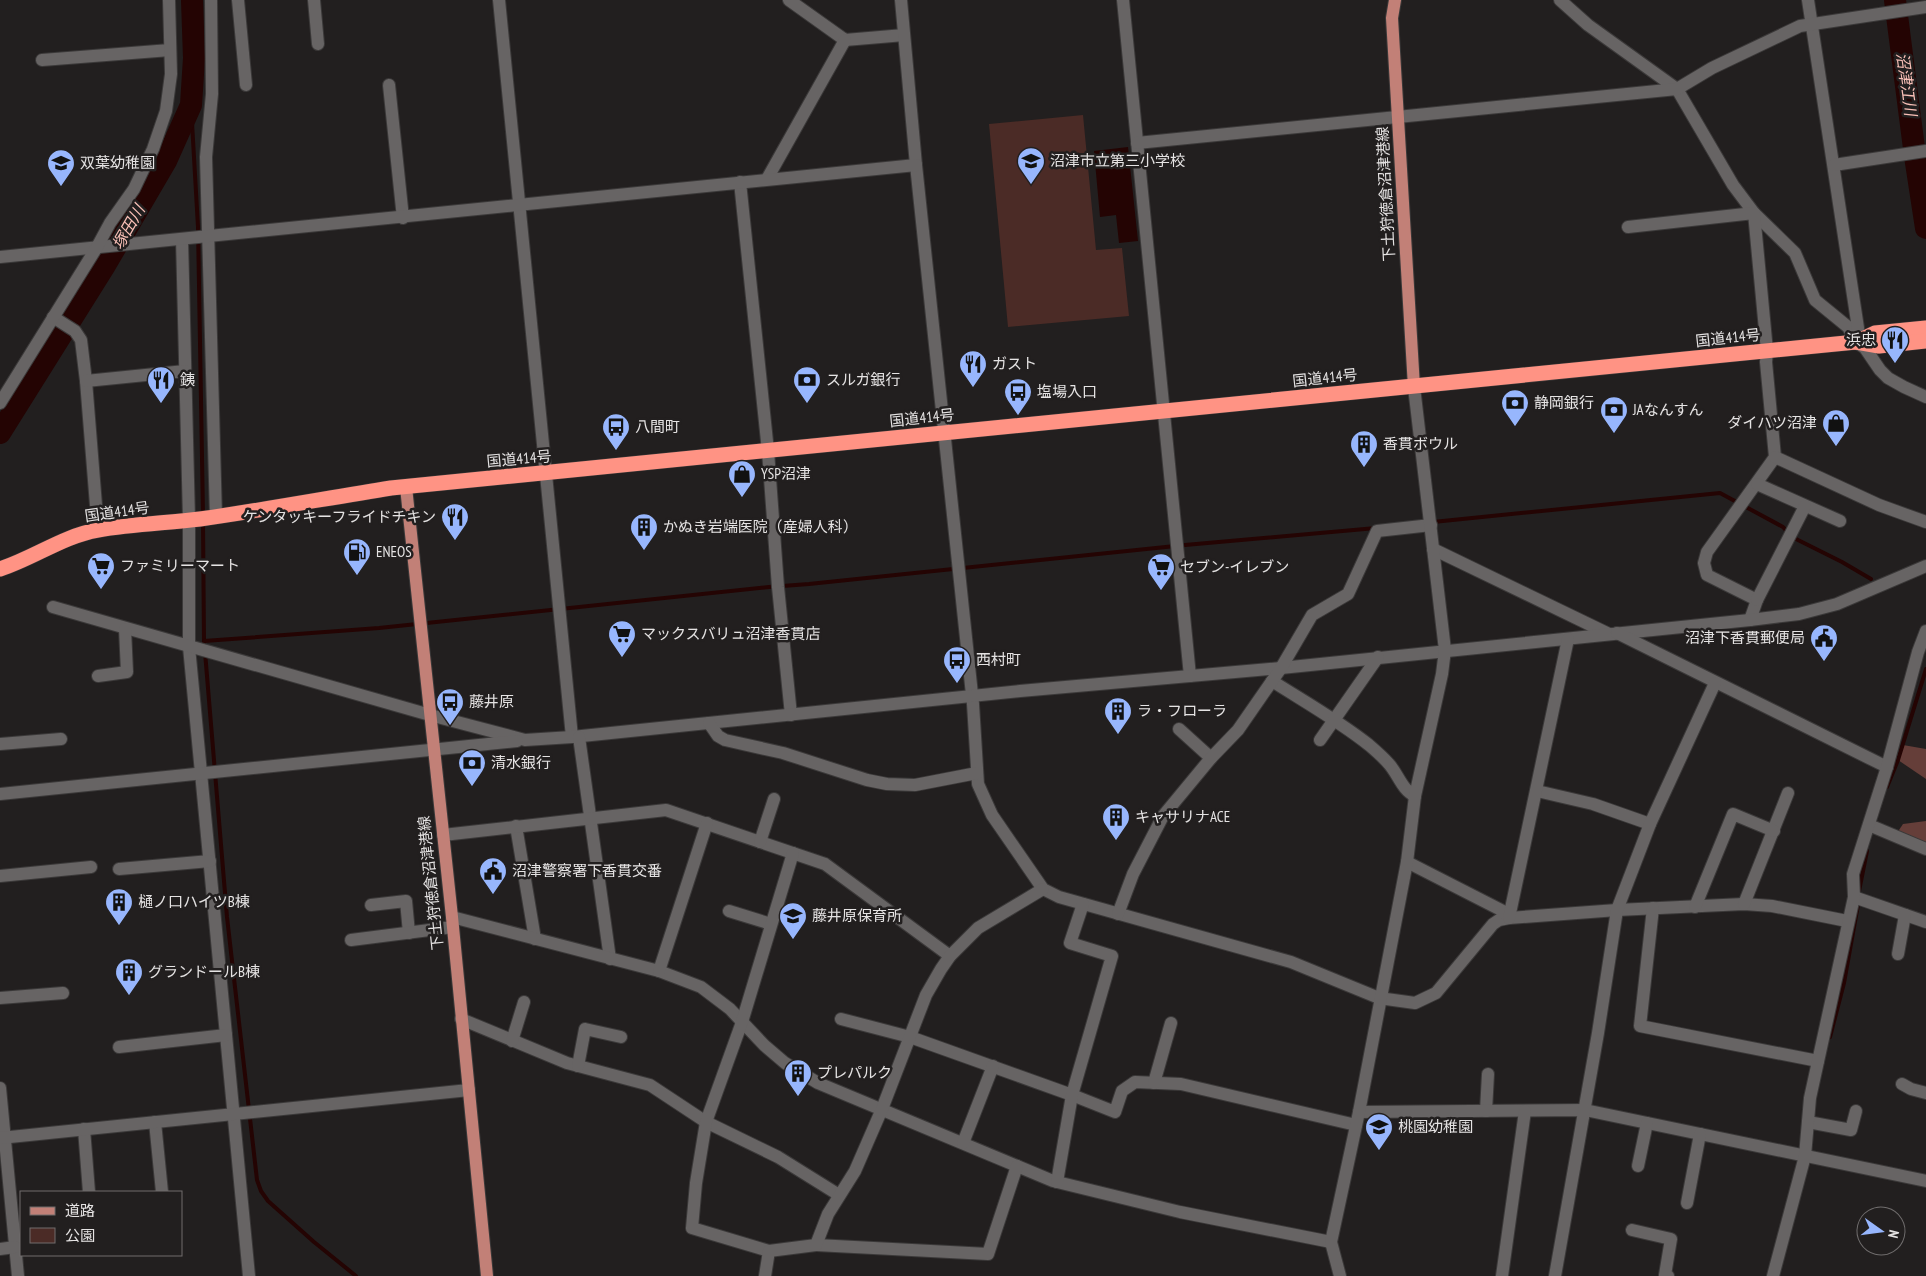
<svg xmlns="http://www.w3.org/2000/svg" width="1926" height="1276" font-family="'PT Sans Narrow','Noto Sans JP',sans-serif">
	<rect width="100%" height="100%" fill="#221f1f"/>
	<path fill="#4b2b26" d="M1083,115l13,135 26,-2 7,68 -121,11 -19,-203z"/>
	<g fill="#653e39">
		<path d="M1903,745l23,4v30l-28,-19z"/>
		<path d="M1926,821v26l-29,-14 6,-9z"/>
	</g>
	<path fill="#240403" d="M1128,147l10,94 -19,2 -3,-28 -16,2 -6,-66z"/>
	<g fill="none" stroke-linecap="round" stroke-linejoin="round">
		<g stroke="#240403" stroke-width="4">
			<path d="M191,105l7,122 5,288"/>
			<path d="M203,522l1,121"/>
			<path d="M1433,522l287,-29 63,34 9,10 50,25 29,17"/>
			<path d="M204,641l175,-13 390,-41 40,-3 376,-39 191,-17"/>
			<path d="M205,652l22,265 30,263 4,11 7,10 46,41 42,34"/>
			<path d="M1887,787l11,-27 28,-91"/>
			<path d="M1859,891l8,-40"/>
			<path d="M1830,1037l14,-54 14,-78"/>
		</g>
		<g stroke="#240403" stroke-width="22">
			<path d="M1895,0l20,156 11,72"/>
			<path d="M0,433l104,-166 62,-106 25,-56 3,-47 -2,-58"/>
		</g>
		<g stroke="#3b3939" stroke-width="14">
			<g id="minor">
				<path d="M211,0l1,94 -6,63 10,360"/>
				<path d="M238,0l8,85"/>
				<path d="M314,0l4,44"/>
				<path d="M499,0l73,737"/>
				<path d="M789,0l56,40 59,-5"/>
				<path d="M901,0l15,165 57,539 5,80 14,31 51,74 16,8 232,65 88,36 36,5 21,-10 57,-69 6,-4 10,-2 108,-8 127,-6 28,2 75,15"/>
				<path d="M1123,0l67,676"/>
				<path d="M1560,0l28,25 89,64 56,96 21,28 41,40 20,47 33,27 8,15 9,6 15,22 8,8 16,9 22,10"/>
				<path d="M1808,0l50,328 -2,13"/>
				<path d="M42,60l128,-10"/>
				<path d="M389,85l14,133"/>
				<path d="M1137,143l540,-54 35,-21 88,-42 126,-19"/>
				<path d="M1834,165l92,-14"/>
				<path d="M767,179l78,-139"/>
				<path d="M740,182l28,269 10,136 13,128"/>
				<path d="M1628,227l126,-14 13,138 -1,11 9,95 -68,95 -3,11 3,12 50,25 -7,20"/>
				<path d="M182,239l7,281v127l60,629"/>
				<path d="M0,257l916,-92"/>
				<path d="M53,317l22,14 6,9 5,41 12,149"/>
				<path d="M86,381l99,-10"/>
				<path d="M0,403l97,-156 13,-24 24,-34 19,-40 13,-38 5,-37 -2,-74"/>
				<path d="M1775,457l104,48 47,17"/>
				<path d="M1757,484l83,37"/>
				<path d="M1433,549l176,85"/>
				<path d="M1757,600l48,-94"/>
				<path d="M53,607l377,108 95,25 47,-3 448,-46 261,-23 469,-48 49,-6 38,-10 89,-38"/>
				<path d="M1617,633l270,134"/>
				<path d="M98,676l29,-4 -2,-43"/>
				<path d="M1272,681c33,21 67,40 97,64 7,6 14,12 20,19 9,10 13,26 26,32"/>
				<path d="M709,723l9,13 7,4 58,13 84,27 20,4 28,1 62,-12"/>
				<path d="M1179,729l32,29"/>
				<path d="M579,737l31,222"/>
				<path d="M1320,740l58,-83"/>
				<path d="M0,744l61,-5"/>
				<path d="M1537,791l56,13 57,20"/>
				<path d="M0,794l517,-53"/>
				<path d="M1869,825l57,24"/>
				<path d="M516,826l19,113"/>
				<path d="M443,835l223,-25 159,54 125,92"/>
				<path d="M760,842l14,-43"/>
				<path d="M1407,862l96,49 6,7"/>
				<path d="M119,869l91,-8"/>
				<path d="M0,876l91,-9"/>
				<path d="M1854,897l72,25"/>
				<path d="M1744,904l44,-111"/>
				<path d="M371,905l35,-4 3,32"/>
				<path d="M1695,907l38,-93 41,17"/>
				<path d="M1653,908l-13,118 178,35"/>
				<path d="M729,911l42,13"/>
				<path d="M1118,914l15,-40 30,-58 48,-58 27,-28 43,-62 31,-53 36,-21 29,-63 54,-6"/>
				<path d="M452,917l207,54 42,16 29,22 34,36 21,18 33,20 235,98 127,31 151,30"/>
				<path d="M1509,918l59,-279"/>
				<path d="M351,940l102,-13"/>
				<path d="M1898,954l7,-39"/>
				<path d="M659,971l48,-148"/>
				<path d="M0,998l63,-5"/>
				<path d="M461,1019l106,44 83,22 56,37 72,35 61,38"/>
				<path d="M841,1019l69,18 162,58 43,17 7,-21 13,-9 46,2 175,41"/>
				<path d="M512,1041l12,-39"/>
				<path d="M119,1047l107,-12"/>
				<path d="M578,1066l7,-37 36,8"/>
				<path d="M1154,1083l17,-60"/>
				<path d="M1902,1084l9,5 15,4"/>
				<path d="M0,1088l18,188"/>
				<path d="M1486,1111l2,-37"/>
				<path d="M1359,1112l226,-2 341,71"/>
				<path d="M155,1122l7,70"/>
				<path d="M1808,1122l43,8 5,-19"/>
				<path d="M84,1129l5,63"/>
				<path d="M0,1138l469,-48"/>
				<path d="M963,1143l30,-77"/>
				<path d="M1638,1166l9,-43"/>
				<path d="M1057,1182l15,-87 40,-139 -42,-13 13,-39"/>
				<path d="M1687,1203l13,-69"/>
				<path d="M1632,1230l39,9 -6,36 3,1"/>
				<path d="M816,1245l172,9 29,-88"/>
				<path d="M0,1249l15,-2"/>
				<path d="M769,1251l-77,-23 4,-45 10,-61 36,-100 51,-169"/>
				<path d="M765,1276l4,-25 47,-6 12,-31 27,-43 27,-62 44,-114 15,-26 9,-13 28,-28 65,-39"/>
				<path d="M1340,1276l-9,-34 28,-130 48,-250 8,-66 27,-122 3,-24 -31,-263"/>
				<path d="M1502,1276l23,-165"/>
				<path d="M1555,1276l43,-243 19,-123 33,-86 65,-141"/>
				<path d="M1773,1276l32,-120 5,-58 44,-201 -1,-23 34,-107 31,-115 8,-21"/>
			</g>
		</g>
		<g stroke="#3b3939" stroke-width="14">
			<g id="major">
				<path d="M1395,0l-3,18 22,369"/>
				<path d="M406,487l46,430 35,359"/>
			</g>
		</g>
		<g stroke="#3b3939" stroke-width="16">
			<g id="highway">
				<path d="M1856,342l19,-9 51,-5"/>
				<path d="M0,569c34,-11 63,-33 98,-39 34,-6 69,-7 102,-11 64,-9 128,-21 191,-31l1465,-146 23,4 47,-5"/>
			</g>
		</g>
		<use href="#minor" stroke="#676464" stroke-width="12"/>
		<use href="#major" stroke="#c28077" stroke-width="12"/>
		<use href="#highway" stroke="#ff9384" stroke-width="15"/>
	</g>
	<defs>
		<g id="school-pin" transform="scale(1.4375)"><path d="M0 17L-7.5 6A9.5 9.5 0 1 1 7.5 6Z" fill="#97b6fd" stroke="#221f1f"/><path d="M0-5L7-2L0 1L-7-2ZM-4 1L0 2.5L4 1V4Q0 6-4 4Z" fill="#111"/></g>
		<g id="restaurant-pin" transform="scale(1.4375)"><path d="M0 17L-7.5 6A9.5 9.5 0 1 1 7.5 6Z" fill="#97b6fd" stroke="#221f1f"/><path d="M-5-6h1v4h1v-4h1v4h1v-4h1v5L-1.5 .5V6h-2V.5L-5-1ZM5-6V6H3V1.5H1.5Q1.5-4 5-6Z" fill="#111"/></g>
		<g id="bank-pin" transform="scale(1.4375)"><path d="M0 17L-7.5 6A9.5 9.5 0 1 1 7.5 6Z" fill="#97b6fd" stroke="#221f1f"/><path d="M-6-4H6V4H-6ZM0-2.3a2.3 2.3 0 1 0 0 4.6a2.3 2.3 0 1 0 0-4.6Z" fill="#111"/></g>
		<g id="bus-pin" transform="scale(1.4375)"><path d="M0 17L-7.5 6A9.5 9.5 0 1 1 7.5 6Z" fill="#97b6fd" stroke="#221f1f"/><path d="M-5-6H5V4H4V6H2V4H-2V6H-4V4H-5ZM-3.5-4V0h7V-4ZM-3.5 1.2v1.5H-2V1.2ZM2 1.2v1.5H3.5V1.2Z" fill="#111"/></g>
		<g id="shop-pin" transform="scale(1.4375)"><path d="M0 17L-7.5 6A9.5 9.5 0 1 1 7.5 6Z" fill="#97b6fd" stroke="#221f1f"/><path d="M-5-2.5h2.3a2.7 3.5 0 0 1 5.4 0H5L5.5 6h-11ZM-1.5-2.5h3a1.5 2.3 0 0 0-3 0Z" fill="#111"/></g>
		<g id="building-pin" transform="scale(1.4375)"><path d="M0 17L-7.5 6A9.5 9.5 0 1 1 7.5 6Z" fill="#97b6fd" stroke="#221f1f"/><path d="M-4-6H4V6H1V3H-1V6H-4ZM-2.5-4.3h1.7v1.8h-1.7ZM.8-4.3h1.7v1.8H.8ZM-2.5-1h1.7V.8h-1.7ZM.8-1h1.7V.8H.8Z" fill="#111"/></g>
		<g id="fuel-pin" transform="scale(1.4375)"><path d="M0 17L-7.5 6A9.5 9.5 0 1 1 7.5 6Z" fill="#97b6fd" stroke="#221f1f"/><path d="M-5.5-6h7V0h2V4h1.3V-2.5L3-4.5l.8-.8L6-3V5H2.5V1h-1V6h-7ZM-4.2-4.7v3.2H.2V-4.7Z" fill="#111"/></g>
		<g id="supermarket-pin" transform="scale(1.4375)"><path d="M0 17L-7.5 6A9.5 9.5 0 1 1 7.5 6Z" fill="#97b6fd" stroke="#221f1f"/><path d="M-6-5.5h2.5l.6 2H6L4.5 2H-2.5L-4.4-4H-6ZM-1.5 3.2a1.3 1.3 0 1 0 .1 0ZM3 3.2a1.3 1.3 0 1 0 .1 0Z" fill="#111"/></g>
		<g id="civic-pin" transform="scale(1.4375)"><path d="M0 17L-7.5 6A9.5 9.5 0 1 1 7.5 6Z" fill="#97b6fd" stroke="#221f1f"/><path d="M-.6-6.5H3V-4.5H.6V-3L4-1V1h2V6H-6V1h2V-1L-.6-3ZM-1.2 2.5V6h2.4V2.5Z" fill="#111"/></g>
	</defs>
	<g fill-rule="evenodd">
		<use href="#school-pin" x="1031" y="161"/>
		<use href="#school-pin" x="61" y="163"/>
		<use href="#restaurant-pin" x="1895" y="340"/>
		<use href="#restaurant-pin" x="973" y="364"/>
		<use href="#restaurant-pin" x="161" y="380"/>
		<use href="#bank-pin" x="807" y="380"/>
		<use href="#bus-pin" x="1018" y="392"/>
		<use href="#bank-pin" x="1515" y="403"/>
		<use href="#bank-pin" x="1614" y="410"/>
		<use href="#shop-pin" x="1836" y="423"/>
		<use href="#bus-pin" x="616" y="427"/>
		<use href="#building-pin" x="1364" y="444"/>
		<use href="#shop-pin" x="742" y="474"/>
		<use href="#restaurant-pin" x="455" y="517"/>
		<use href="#building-pin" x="644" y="527"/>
		<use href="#fuel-pin" x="357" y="552"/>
		<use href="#supermarket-pin" x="101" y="566"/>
		<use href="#supermarket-pin" x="1161" y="567"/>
		<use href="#supermarket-pin" x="622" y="634"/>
		<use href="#civic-pin" x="1824" y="638"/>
		<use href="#bus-pin" x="957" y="660"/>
		<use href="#bus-pin" x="450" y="702"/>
		<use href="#building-pin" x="1118" y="711"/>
		<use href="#bank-pin" x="472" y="763"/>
		<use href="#building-pin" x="1116" y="817"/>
		<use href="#civic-pin" x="493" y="871"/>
		<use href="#building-pin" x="119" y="902"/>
		<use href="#school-pin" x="793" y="916"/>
		<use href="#building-pin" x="129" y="972"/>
		<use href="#building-pin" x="798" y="1073"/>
		<use href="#school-pin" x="1379" y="1127"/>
	</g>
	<g text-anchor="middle" stroke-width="5" stroke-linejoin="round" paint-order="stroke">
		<g font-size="15" fill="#e5e3e3" stroke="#221f1f" text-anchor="start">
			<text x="1050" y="166">沼津市立第三小学校</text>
			<text x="80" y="168">双葉幼稚園</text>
			<text x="1876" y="345" text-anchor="end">浜忠</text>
			<text x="992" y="369">ガスト</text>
			<text x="180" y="385">銕</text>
			<text x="826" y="385">スルガ銀行</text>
			<text x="1037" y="397">塩場入口</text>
			<text x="1534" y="408">静岡銀行</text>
			<text x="1633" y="415">JAなんすん</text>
			<text x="1817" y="428" text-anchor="end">ダイハツ沼津</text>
			<text x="635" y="432">八間町</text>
			<text x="1383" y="449">香貫ボウル</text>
			<text x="761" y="479">YSP沼津</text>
			<text x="436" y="522" text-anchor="end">ケンタッキーフライドチキン</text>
			<text x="663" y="532">かぬき岩端医院（産婦人科）</text>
			<text x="376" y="557">ENEOS</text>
			<text x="120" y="571">ファミリーマート</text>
			<text x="1180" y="572">セブン-イレブン</text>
			<text x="641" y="639">マックスバリュ沼津香貫店</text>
			<text x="1805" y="643" text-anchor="end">沼津下香貫郵便局</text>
			<text x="976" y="665">西村町</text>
			<text x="469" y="707">藤井原</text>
			<text x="1137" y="716">ラ・フローラ</text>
			<text x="491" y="768">清水銀行</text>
			<text x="1135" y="822">キャサリナACE</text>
			<text x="512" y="876">沼津警察署下香貫交番</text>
			<text x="138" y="907">樋ノ口ハイツB棟</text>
			<text x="812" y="921">藤井原保育所</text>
			<text x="148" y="977">グランドールB棟</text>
			<text x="817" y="1078">プレパルク</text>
			<text x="1398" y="1132">桃園幼稚園</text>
		</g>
		<g font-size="15" fill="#e5e3e3" stroke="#221f1f">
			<text transform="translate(1386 194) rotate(-93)" y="5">下土狩徳倉沼津港線</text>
			<text transform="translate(1728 338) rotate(-6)" y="5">国道414号</text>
			<text transform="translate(1325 378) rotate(-6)" y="5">国道414号</text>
			<text transform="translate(922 418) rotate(-6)" y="5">国道414号</text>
			<text transform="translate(519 459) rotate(-5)" y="5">国道414号</text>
			<text transform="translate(117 512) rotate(-8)" y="5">国道414号</text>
			<text transform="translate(431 883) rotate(-96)" y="5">下土狩徳倉沼津港線</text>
		</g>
		<g font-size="16" font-style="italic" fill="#fac0b7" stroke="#221f1f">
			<text transform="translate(1907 84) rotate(82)" y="6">沼津江川</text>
			<text transform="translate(128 227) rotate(-60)" y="6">塚田川</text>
		</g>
	</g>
	<rect x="20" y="1191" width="162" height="65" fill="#221f1f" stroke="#706d6d"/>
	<rect x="30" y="1207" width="25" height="8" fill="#c28077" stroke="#706d6d"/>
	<text x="65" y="1216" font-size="15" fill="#e5e3e3">道路</text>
	<rect x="30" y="1228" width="25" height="15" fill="#4b2b26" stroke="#706d6d"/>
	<text x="65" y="1241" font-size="15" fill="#e5e3e3">公園</text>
	<g transform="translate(1881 1231) rotate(104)"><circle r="24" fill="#221f1f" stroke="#706d6d"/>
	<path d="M0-4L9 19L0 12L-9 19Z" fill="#97b6fd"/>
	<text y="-8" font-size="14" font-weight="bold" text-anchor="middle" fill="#e5e3e3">N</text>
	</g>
</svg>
